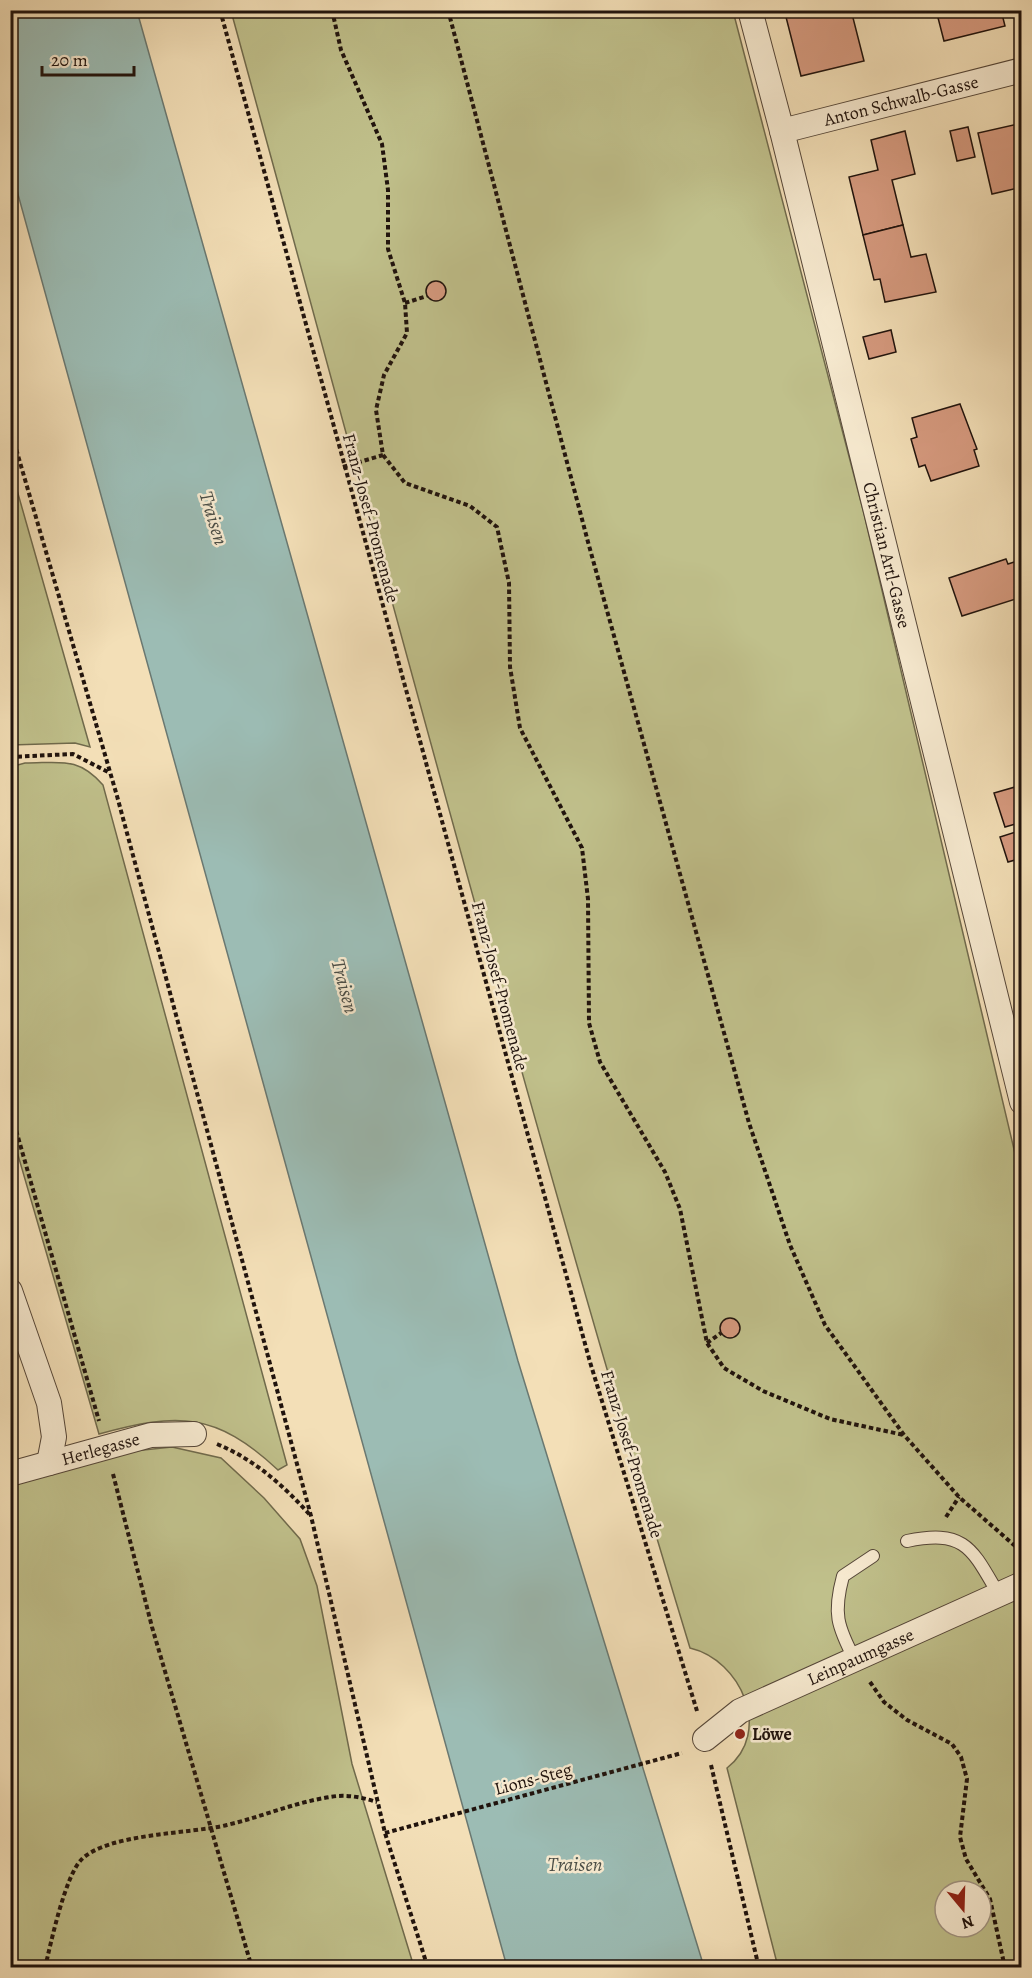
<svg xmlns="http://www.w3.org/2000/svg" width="1032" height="1978" font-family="Alegreya,serif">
	<rect width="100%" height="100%" fill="#f3dfb7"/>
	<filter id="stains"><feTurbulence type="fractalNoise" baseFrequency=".00333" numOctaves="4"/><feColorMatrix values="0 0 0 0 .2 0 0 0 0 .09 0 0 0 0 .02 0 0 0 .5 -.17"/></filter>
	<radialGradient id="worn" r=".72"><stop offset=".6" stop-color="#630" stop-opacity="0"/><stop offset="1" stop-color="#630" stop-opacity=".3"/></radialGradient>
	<g fill="#c0c08b" stroke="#706a4c" stroke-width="1.5" fill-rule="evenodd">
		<path d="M231,11h502l131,503 157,665v788h-243l-51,-199c46,-36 14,-108 -37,-120 -165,-542 -309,-1091 -459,-1637zM945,1891h36v36h-36z"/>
		<path d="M10,469h1l79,278 -15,-4 -64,2z"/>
		<path d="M25,763c35,0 53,-7 78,22l184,680 -9,5c-62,-58 -100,-58 -179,-36l-88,-303 -1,-364z"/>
		<path d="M172,1447l49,11 43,40 36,41 17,47 35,178 62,203 -403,1v-485l94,-29z"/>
	</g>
	<path fill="#9cbcb4" stroke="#6a7871" stroke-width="1.5" d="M10,11h127l381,1350 186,606h-197l-496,-1798z"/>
	<g fill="#d69a7f" stroke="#20130d" stroke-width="1.5">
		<path d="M812,10h39l13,51 -63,15 -15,-59z"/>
		<path d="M936,10h65l4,16 -61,15z"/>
		<path d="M1022,123v64l-30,7 -14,-61z"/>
		<path d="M968,127l7,30 -18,4 -7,-30z"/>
		<path d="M905,131l10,43 -23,6 11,45 -40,10 -14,-58 29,-7 -7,-30z"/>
		<path d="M903,225l8,32 15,-3 10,38 -51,10 -5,-23 -6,1 -11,-45z"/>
		<circle cx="436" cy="291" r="10"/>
		<path d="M891,330l5,22 -27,7 -6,-22z"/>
		<path d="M960,404l17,45 -3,1 5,16 -48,15 -6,-16 -6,2 -8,-28 6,-2 -5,-19z"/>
		<path d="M1006,559l2,5 12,-4 2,37 -60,19 -13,-38z"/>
		<path d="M1022,785v37l-17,5 -11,-34z"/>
		<path d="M1022,830v28l-14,4 -8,-25z"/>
		<circle cx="730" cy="1328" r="10"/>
		<path d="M12,1437l5,14 -7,2v-15z"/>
	</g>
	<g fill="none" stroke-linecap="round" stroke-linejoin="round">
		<g stroke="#554638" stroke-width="14">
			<g id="lane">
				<path d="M907,1541c59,-12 65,8 92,54"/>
				<path d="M855,1660c-18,-34 -22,-47 -12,-84l30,-20"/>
			</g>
		</g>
		<g stroke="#554638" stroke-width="26">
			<g id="street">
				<path id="s1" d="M750,10l32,121 240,971"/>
				<path id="s2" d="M782,131l240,-61"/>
				<path d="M10,1291l39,112 5,34 -5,26"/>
				<path id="s3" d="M10,1474l141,-39 43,-1"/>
				<path id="s4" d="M705,1739l35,-28 282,-127"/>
			</g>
		</g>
		<g stroke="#20130d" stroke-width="4" stroke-dasharray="4.5 3" stroke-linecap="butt">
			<path d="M220,10l370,1352 107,349"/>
			<path d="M332,10l9,40 41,94 6,46v59l17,54 2,30 -23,42 -8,35 7,45 22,28 65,23 27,21 12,56 1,84 10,61 62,120 6,51 1,124 11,39 65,110 15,37 27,134 17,25 39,23 67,28 74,16"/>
			<path d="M448,10l140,532 161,581 41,122 35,80 79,110 55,62 63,55"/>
			<path d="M405,303l22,-7"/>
			<path d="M10,428l107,368 194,720 74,317 43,135"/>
			<path d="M343,467l40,-12"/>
			<path d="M10,757l63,-3 37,19"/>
			<path d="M10,1109l89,312"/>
			<path d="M707,1343l14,-10"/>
			<path d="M217,1444c38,16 66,41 93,71"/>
			<path d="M113,1474l39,153 100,341"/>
			<path d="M946,1517l13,-20"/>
			<path d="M870,1682l14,20 23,18 45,24 9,13 6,22 -7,58 6,22 24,40 15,69"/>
			<path d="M711,1765l48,203"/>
			<path d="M385,1833l297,-80"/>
			<path d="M45,1968c6,-26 20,-91 36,-108 26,-27 109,-26 146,-35 38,-9 70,-24 110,-29 14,-1 27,2 40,6"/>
		</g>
		<use href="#lane" stroke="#f7ead0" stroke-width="12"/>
		<use href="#street" stroke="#f7ead0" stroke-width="24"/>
	</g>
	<circle fill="#8f2418" stroke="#f7ead0" stroke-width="2" cx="740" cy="1734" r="6"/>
	<g text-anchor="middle" stroke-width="5" stroke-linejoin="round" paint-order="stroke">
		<g font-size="18" fill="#20130d" stroke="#f7ead0">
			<text dy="6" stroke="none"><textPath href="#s2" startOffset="123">Anton Schwalb-Gasse</textPath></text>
			<text transform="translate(371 518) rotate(75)" y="6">Franz-Josef-Promenade</text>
			<text dy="6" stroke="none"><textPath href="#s1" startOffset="562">Christian Artl-Gasse</textPath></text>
			<text transform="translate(500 986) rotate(75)" y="6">Franz-Josef-Promenade</text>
			<text dy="6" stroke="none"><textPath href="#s3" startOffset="94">Herlegasse</textPath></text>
			<text transform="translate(632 1454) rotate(73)" y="6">Franz-Josef-Promenade</text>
			<text dy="6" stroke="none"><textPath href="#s4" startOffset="177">Leinpaumgasse</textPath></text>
			<text transform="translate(533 1779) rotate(-15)" y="6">Lions-Steg</text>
		</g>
		<g font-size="18" font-weight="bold" fill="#20130d" stroke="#f7ead0" text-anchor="start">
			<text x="752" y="1740">Löwe</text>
		</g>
		<g font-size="20" font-style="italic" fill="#4b4e47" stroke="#f7ead0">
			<text transform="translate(214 518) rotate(73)" y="7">Traisen</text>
			<text transform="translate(345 986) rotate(75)" y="7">Traisen</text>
			<text x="575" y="1871">Traisen</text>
		</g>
	</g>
	<rect width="1032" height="1978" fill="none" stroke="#f3dfb7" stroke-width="36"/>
	<rect x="12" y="12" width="1008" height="1954" fill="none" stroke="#20130d" stroke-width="3"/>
	<rect x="18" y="18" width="996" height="1942" fill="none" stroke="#20130d" stroke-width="1.5"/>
	<g transform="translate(963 1909) rotate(161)"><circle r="28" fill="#f7ead0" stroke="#a19482" stroke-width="1.5"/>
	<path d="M0-4.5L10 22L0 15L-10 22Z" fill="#8f2418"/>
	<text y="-9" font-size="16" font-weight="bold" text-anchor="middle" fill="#20130d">N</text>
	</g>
	<path d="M42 66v9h92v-9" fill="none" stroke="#20130d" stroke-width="3"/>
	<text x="51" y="66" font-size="18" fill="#20130d" stroke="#f7ead0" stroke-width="4.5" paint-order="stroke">20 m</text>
	<rect width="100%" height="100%" filter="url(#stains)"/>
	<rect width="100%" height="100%" fill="url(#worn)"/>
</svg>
